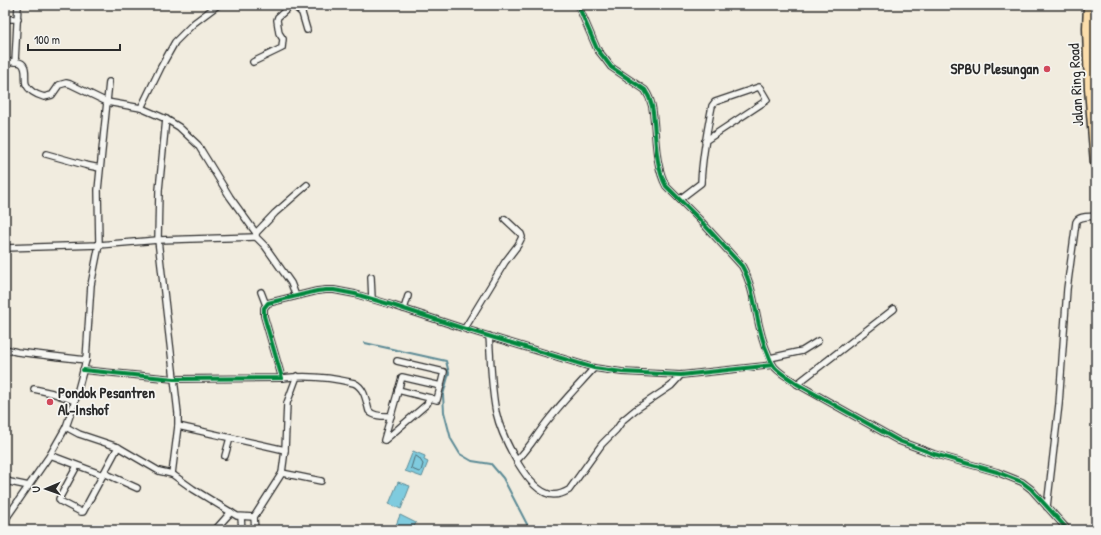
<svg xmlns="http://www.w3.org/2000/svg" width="1101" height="535" font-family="'Patrick Hand',sans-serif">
	<rect width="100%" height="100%" fill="#f1ecdf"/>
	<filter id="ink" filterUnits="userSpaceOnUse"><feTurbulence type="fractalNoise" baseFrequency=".025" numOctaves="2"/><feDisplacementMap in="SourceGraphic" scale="8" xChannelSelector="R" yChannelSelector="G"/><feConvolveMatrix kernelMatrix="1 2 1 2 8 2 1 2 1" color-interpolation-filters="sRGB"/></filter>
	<g filter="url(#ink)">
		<g fill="#7fcbde" stroke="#5d8b96">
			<path d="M413,451l12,5 -1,4 4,2 -6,15 -17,-6z"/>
			<path d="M398,482l12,4 -9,23 -12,-5z"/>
			<path d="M400,515l16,8 -4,7h-18z"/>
		</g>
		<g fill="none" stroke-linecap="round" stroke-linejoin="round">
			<path stroke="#4d6b73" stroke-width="1" d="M416,456l3,2 4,6 -2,7 -2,1 -7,-3 -1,-1 3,-10z"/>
			<path stroke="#5d8b96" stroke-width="2" d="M365,343l81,18 3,12 -6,22 1,17 7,27 9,15 12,7 19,3 12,14 27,52"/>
			<g stroke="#2b2b2b" stroke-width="8">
				<g id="street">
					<path d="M293,5l9,8 5,17"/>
					<path d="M578,5l19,44 8,10 6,8 34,23c7,10 8,20 9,32 2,21 2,45 12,64l33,33 43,47c15,27 13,60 26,88 1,3 3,8 5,11 5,8 17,13 24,19l102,57 35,13 63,18 25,10 9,7 37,41"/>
					<path d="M5,19h13"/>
					<path d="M5,62c5,0 12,-1 16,1 7,4 3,15 5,21 3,7 11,11 18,13l8,-2 7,-10 7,-2 4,1 37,18 34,6 25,11 13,8 19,18 32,52 26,36v4l9,9 26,37 5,13"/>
					<path d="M15,62l3,-57"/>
					<path d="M253,62l29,-14 1,-9 -4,-6 -2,-13 1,-3 14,-12"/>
					<path d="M141,108l20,-41 14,-25 19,-19 24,-18"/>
					<path d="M166,119l-7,71 -1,50 20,173v13l-6,48"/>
					<path d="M46,154l39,11 15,3"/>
					<path d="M680,199l21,-16c1,-26 6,-52 11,-77l3,-4 44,-15 1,1 7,12 -62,41"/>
					<path d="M256,233l19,-20 32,-28"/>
					<path d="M5,248l94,-3 59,-5 98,-3"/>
					<path d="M371,277l1,22"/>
					<path d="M261,292l5,13"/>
					<path d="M404,309l4,-13"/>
					<path d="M465,328l40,-66 13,-17 4,-8 -1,-3 -16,-15"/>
					<path d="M489,336c2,25 2,51 7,76 5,22 28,72 50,81 8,4 16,1 23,-3l33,-46 14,-14 7,-10 12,-10 36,-24 10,-11"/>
					<path d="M5,349l12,3 69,8"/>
					<path d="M770,358l32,-7 16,-10"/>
					<path d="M397,361l47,11 -7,28 -7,-2"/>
					<path d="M83,370l91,9 108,-1 -18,-62v-8l4,-5 49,-12 9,-1h8l21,4 37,11 70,23 132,40 28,4 59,3 92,-10"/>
					<path d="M282,378c24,-3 48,-1 72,5 11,5 12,18 15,28 5,6 15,5 22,5"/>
					<path d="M797,384l97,-75"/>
					<path d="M34,389l18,4 23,8"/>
					<path d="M178,426l107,24"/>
					<path d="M66,427l13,7 39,13 41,24 13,3 21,15 44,27 17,1"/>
					<path d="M384,440l18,-63 39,9"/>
					<path d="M385,440l42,-36 3,-6 -32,-8"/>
					<path d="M50,455l53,20"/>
					<path d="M225,456l5,-18"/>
					<path d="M517,460c13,-12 21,-28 32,-41 14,-18 30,-34 45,-51"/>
					<path d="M77,466l-18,33 1,2 21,11h2l35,-65"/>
					<path d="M104,473l33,15"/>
					<path d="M282,473l39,8"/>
					<path d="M5,479l5,3 19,4"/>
					<path d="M1047,507l12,-103 8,-115 9,-67c3,-7 14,-5 20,-6"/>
					<path d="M241,517l1,13"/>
					<path d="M5,520l45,-65 16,-28 9,-26 11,-41 5,-75 8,-40 -1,-55 11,-108"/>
					<path d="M215,530l16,-18"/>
					<path d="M255,530l-1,-13 28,-44 3,-23 2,-47 10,-27"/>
				</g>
			</g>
			<g stroke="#2b2b2b" stroke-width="13">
				<path id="highway" d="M1089,5l-1,23 2,60 6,76"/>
			</g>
			<use href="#street" stroke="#f6f6f2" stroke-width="5.5"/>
			<use href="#highway" stroke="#fbddab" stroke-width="10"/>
			<g stroke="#f6f6f2" stroke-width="6">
				<g id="cycleway">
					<path d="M578,5l19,44 8,10 6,8 34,23c7,10 8,20 9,32 2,21 2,45 12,64l33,33 43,47c15,27 13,60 26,88 1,3 3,8 5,11 5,8 17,13 24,19l102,57 35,13 63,18 25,10 9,7 37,41"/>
					<path d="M83,370l91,9 108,-1 -18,-62v-8l4,-5 49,-12 9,-1h8l21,4 37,11 70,23 132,40 28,4 59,3 92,-10"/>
				</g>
			</g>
			<use href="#cycleway" stroke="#00873e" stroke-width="4"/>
		</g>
	</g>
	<g fill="#d1495b" stroke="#f6f6f2" stroke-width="1.5">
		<circle cx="1047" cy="69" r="4"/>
		<circle cx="50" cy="402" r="4"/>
	</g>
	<g text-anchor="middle" stroke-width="3.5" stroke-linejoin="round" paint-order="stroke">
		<g font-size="15" font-weight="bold" fill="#2b2b2b" stroke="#f6f6f2" text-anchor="end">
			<text x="1039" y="74">SPBU Plesungan</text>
			<text x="58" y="398" text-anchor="start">Pondok Pesantren<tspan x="58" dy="17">Al-Inshof</tspan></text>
		</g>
		<g font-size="15" fill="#2b2b2b" stroke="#f6f6f2">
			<text transform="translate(1076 85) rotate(-93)" y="5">Jalan Ring Road</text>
		</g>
	</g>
	<rect width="1101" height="535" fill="none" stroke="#f6f6f2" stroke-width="20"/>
	<rect x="10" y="10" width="1081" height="515" fill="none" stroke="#2b2b2b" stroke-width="1.5" filter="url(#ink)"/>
	<g transform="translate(46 489) rotate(268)" stroke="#f6f6f2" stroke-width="3" paint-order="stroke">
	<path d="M0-3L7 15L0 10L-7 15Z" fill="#2b2b2b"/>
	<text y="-6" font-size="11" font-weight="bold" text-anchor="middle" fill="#2b2b2b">U</text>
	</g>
	<path d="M28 44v6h92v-6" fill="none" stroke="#2b2b2b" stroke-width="2"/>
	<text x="34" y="44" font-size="12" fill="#2b2b2b" stroke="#f6f6f2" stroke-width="3" paint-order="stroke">100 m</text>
</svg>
